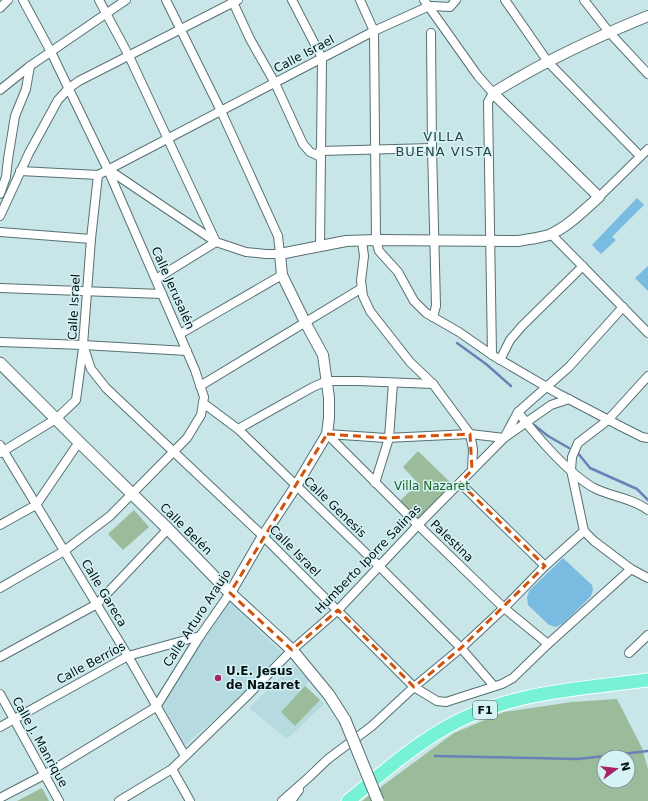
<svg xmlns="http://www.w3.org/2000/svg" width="648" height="801" font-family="'DejaVu Sans',sans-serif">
	<rect width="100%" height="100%" fill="#c8e5e8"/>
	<g fill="#b5dbe0">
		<path d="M229,601l53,52 -49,50 -49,43 -22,-41z"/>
		<path d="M293,665l16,15 -3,6 18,18 -37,35 -38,-31z"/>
	</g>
	<g fill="#9abc9a" fill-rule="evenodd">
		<path d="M418,451l34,33 -34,36 -19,-18 19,-19 -15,-16z"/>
		<path d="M134,510l15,17 -26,23 -15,-16z"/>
		<path d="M305,686l15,14 -25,26 -14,-14z"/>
		<path d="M617,699l25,49 6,21v32h-286l92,-68 50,-21 68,-10zM604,757h24v24h-24z"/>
		<path d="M42,788l7,13h-32z"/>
	</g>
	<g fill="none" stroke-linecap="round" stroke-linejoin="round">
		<g stroke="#6881b6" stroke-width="2.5">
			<path d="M457,343l29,21 25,22"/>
			<path d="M534,425l14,11 21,12"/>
			<path d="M577,452l13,16 47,21 11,11"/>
			<path d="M435,756l143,3 70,-8"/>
		</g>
	</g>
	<g fill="#7abbe1">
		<path d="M637,198l7,7 -32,32 4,3 -15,14 -9,-9z"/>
		<path d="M648,266v25l-13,-13z"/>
		<path d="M563,558l29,27 1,5 -2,6 -22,22 -7,6 -6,3 -7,-2 -21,-20 -1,-7 2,-7z"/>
	</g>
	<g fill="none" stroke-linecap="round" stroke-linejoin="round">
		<g stroke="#577073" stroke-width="10">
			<g id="minor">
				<path d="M99,0l30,56 87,186 -60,37"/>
				<path d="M232,0l18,39 25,44 28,61 7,8 11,5"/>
				<path d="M292,0l30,58 -2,188"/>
				<path d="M360,0l14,31 2,209 3,11 19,21 16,29 12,12 33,19 33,23 65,38 67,35 18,9 6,1"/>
				<path d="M424,0l54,76 15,17 -5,9 4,253"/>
				<path d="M456,0l-6,7 -18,-1 -7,2 -51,23 -276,144 -7,64 -8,106 8,24 15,19 157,148 151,151 23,14 9,1 56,-18 11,-6 35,-34 83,-75"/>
				<path d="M505,0l43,62 92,94"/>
				<path d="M584,0l25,32 39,42"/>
				<path d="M0,8l8,-8"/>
				<path d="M431,33l1,115 4,158 -3,11"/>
				<path d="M0,90l30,-24 96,-66"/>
				<path d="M320,151l112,-3"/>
				<path d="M109,170l107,72 30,10 20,2h14l-2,-18 -57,-125 -55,-111"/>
				<path d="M20,171l78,4"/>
				<path d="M0,194l6,-17 2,-18 7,-43 11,-27 4,-23"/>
				<path d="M599,197l49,-48"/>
				<path d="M0,216l29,-63 29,-53 11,-12 10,-7 159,-81"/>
				<path d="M0,232l91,7"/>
				<path d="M551,234l97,99"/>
				<path d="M362,241l2,15 -3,25 2,15 7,15 40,51 23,22 37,50 3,15 -1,21"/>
				<path d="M0,288l162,6"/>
				<path d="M180,334l102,-59"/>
				<path d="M0,342l83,3 104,6"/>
				<path d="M500,360l10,-20 12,-14 61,-60"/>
				<path d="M648,376l-40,44 -30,23 -6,14 -1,13 13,61 10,10 37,28 17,9"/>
				<path d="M200,386l162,-98"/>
				<path d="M203,403l35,26 141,137 82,82 33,38"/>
				<path d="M518,412c17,23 51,62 76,76 18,9 38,10 54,22"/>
				<path d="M238,429l75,-42 14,-6h31l75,3"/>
				<path d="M327,434l91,91 86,83 44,36"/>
				<path d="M327,434l59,4 84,-4 34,4 47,-33 18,-6"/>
				<path d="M0,445l128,211 57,100"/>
				<path d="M0,453l56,-34 20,-19 7,-52"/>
				<path d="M375,483l14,-45 4,-55"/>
				<path d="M460,483l85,83"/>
				<path d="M0,525l36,-20 43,-63"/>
				<path d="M0,588l64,-37 46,-35 77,-78 14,-23 3,-18 -9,-27 -87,-200 -57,-118 -28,-52"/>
				<path d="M629,653l19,-18"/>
				<path d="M0,657l97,-53 71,-75"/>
				<path d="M0,694l59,107"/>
				<path d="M0,727l128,-71 72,-20"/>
				<path d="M172,769l18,32"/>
				<path d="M0,798l44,-23 112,-68 44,-71 30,-43"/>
				<path d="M119,801l53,-32 72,-70 48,-49 46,-40 80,-85 86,-87 14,-26 51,-45 54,-60"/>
				<path d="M282,801l26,-23 20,-19 44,-33 42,-39 47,-39 43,-40 41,-42 39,-35"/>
				<path d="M291,801l8,-11"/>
			</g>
		</g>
		<g stroke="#577073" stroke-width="12">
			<path id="tertiary" d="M230,593l33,-57 33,-50 31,-52 2,-16v-20l-6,-43 -18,-33 -23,-47 -2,-21 66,-13 30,-1 142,1c11,-2 21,-3 31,-6 19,-8 35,-25 50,-38l-106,-104c49,-31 101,-55 155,-77"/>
		</g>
		<g stroke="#577073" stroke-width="13">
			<path id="secondary" d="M0,363l79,79 89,87 62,64 62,57 37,45 16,25"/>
		</g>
		<g stroke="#fff" stroke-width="15">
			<path id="trunk" d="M348,801c31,-25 62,-53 97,-73 61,-36 135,-39 203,-48"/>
		</g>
		<use href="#minor" stroke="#fff" stroke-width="8"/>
		<use href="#tertiary" stroke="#fff" stroke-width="10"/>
		<use href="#secondary" stroke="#fff" stroke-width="11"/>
		<use href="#trunk" stroke="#77f2d6" stroke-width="13"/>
		<g stroke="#577073" stroke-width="13" stroke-linecap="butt">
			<path id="secondary-bridge" d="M345,720l33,81"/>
		</g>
		<use href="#secondary-bridge" stroke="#fff" stroke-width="11"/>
	</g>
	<path fill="none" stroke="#d1520c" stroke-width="3" stroke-dasharray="8 5" stroke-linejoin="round" d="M327,434l59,4 84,-4 2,36 -12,13 85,83 -84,82 -47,39 -76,-77 -46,40 -62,-57z"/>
	<circle fill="#aa2267" stroke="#d5f2f5" stroke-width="1.5" cx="218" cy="678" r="4"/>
	<g text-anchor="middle" stroke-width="3" stroke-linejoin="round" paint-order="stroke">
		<rect fill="#d5f2f5" stroke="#435355" stroke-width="1" x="473" y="701" width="24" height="18" rx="3"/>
		<g font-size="11" font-weight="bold" fill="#050f10">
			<text x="485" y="714">F1</text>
		</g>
		<g font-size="12" fill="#050f10" stroke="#d5f2f5">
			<text transform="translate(304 54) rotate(-28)" y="4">Calle Israel</text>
			<text transform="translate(173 288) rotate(66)" y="4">Calle Jerusalén</text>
			<text transform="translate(74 307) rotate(-87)" y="4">Calle Israel</text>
			<text transform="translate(335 507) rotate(44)" y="4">Calle Genesis</text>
			<text transform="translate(186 529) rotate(45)" y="4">Calle Belén</text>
			<text transform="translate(452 541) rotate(44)" y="4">Palestina</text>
			<text transform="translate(295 551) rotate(45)" y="4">Calle Israel</text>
			<text transform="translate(368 559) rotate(-46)" y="4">Humberto Iporre Salinas</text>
			<text transform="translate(104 593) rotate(59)" y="4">Calle Gareca</text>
			<text transform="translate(197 618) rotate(-57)" y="4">Calle Arturo Araujo</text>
			<text transform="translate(91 663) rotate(-28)" y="4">Calle Berríos</text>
			<text transform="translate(40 742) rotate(61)" y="4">Calle J. Manrique</text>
		</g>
		<g font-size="12" fill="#1f6326" stroke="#d5f2f5">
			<text x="432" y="490">Villa Nazaret</text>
		</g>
		<g font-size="12" font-weight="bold" fill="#050f10" stroke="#d5f2f5" text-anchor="start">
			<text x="226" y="675">U.E. Jesus<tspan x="226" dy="14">de Nazaret</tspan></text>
		</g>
		<g font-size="13" letter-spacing="1" fill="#2c4547" stroke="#d5f2f5">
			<text x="444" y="141">VILLA<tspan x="444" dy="15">BUENA VISTA</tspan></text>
		</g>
	</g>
	<g transform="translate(616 769) rotate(75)"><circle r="19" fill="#d5f2f5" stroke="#829799"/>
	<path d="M0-3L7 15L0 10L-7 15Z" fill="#aa2267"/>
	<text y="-6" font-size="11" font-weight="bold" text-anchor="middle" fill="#050f10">N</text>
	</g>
</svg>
